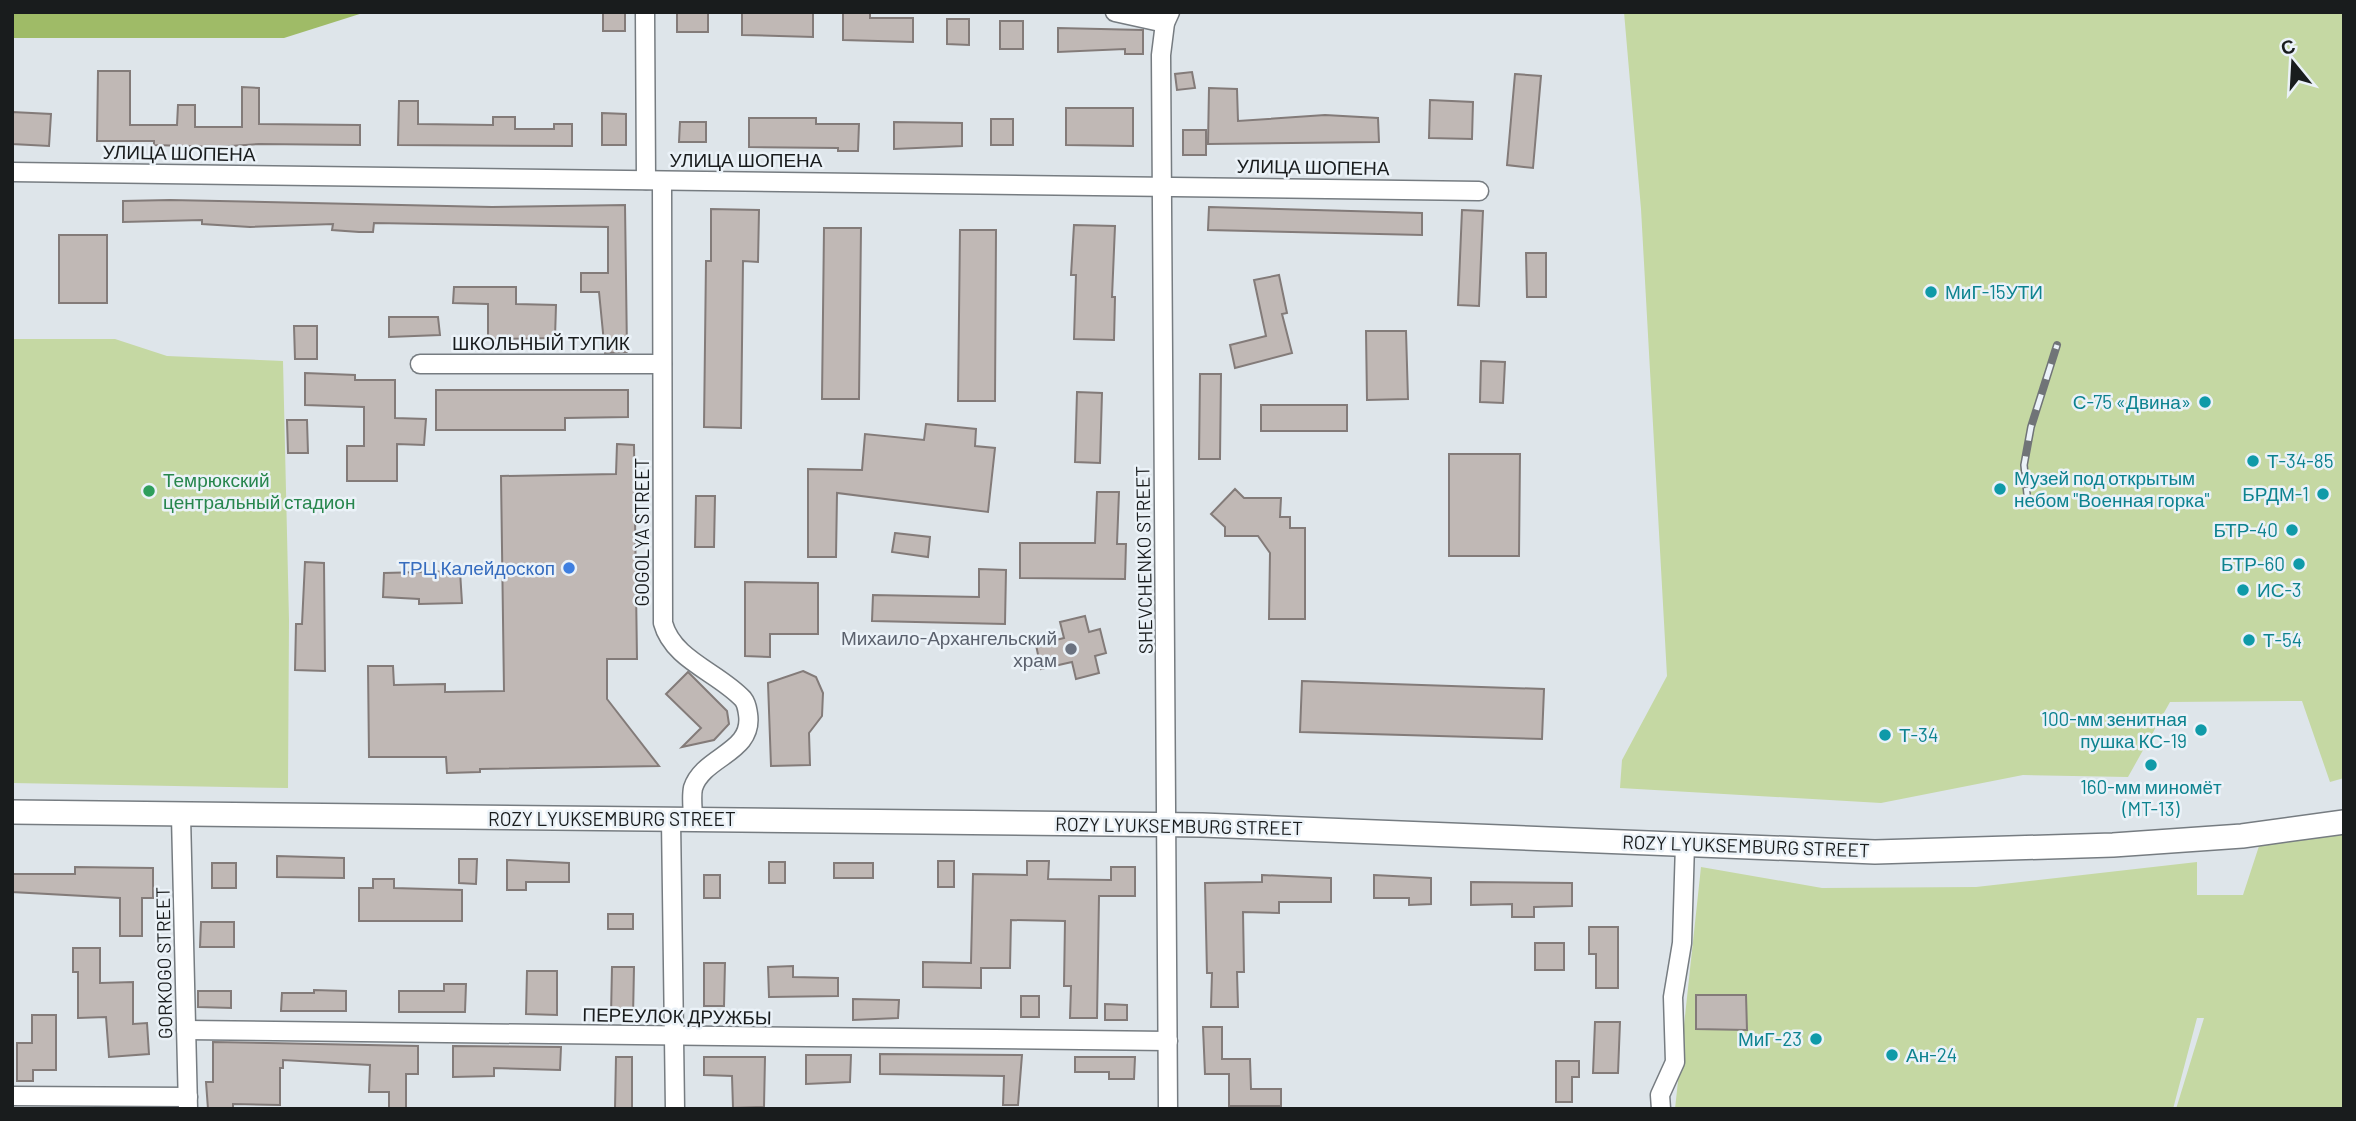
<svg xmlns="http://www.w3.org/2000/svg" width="2356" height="1121" font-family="Barlow,sans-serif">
	<rect width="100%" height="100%" fill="#dee5ea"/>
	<g fill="#c5d8a3">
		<path d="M1624,12h720v766l-14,4 -28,-81 -132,1 -42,75 -105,-2 -142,28 -261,-15 2,-28 45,-84 -26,-467z"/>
		<path d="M12,339h103l52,17 116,5 6,259 -1,168 -276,-5z"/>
		<path d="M2344,831v278h-168l28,-91h-7l-24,91h-498l26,-242 121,21 154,-1 221,-25v33h46l17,-52z"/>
	</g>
	<path fill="#9fbb67" d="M12,12h354l-82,26h-272z"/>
	<g fill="#c0b8b5" stroke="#837b79" stroke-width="2">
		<rect x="603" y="12" width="22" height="19"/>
		<rect x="677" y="12" width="31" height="20"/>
		<path d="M742,12h71v25l-71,-2z"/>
		<path d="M843,13h27v5h43v24l-70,-2z"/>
		<path d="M947,19h22v26l-22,-1z"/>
		<rect x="1000" y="21" width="23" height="28"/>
		<path d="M1058,28l85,2v24h-18v-5l-67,3z"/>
		<path d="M98,71h32v54h47l1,-20h17v22h47v-40l17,1v36l101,1v20l-101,-1 -43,3 -62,-2v-4h-57z"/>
		<path d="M1192,72l3,16 -18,2 -2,-16z"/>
		<path d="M1515,74l26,2 -8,92 -26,-3z"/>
		<path d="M1209,88l28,1 1,32 87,-6 53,3 1,24 -171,2z"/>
		<path d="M1430,100l43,2 -1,37 -43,-1z"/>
		<path d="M399,101h19v23l75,1v-8h22v12h39v-5h18v22l-174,-1z"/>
		<path d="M1066,108h67v38l-67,-1z"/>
		<path d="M12,112l39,2 -2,32 -37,-2z"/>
		<path d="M602,113l24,1v31h-24z"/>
		<path d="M749,118h67v6h43l-1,27h-20v-3l-89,-1z"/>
		<rect x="991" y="119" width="22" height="26"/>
		<path d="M680,122h26v20h-27z"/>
		<path d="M894,122l68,1v23l-68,3z"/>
		<rect x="1183" y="130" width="23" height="25"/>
		<path d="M170,200l322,7 133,-2 2,147 -22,1 -6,-61h-18v-19h27v-46l-234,-4 -1,9h-14l-27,-2 1,-6 -83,3 -48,-3v-4l-79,2v-21z"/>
		<path d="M1209,207l213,6v22l-214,-5z"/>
		<path d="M711,209l48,1 -1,52 -15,-1 -2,167 -37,-1 2,-166h5z"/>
		<path d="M1462,210l21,1 -4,95 -21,-1z"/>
		<path d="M1074,225l41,1 -3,71h3l-1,43 -40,-1 2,-64h-5z"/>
		<path d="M824,228h37l-2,171h-37z"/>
		<path d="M960,230h36l-1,171h-37z"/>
		<rect x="59" y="235" width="48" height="68"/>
		<path d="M1526,253h20v44h-19z"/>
		<path d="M1279,275l8,38 -5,1 10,39 -57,15 -5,-23 36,-9 -12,-56z"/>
		<path d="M454,287h62v17l40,1 -1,33 -67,1v-35l-35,-1z"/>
		<path d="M389,317h49l2,18 -51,2z"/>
		<path d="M294,326h23v33h-22z"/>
		<path d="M1366,331h40l2,68 -41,1z"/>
		<path d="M1481,361l24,1 -2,41 -23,-1z"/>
		<path d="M305,373l50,2v5h40v38l31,1 -2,26 -27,-1v37h-50v-35h17v-39l-59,-2z"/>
		<path d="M1200,374h21l-1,85h-21z"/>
		<path d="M436,390h192v27l-63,1v12h-129z"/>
		<path d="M1077,392l25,1 -2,70 -25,-1z"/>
		<rect x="1261" y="405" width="86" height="26"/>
		<path d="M287,420h20l1,33h-20z"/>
		<path d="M926,424l50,5 -1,17 20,2 -7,64 -151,-19 -1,64h-28v-88l54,1 3,-36 59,6z"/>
		<path d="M617,444l17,1 3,214h-30v40l52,67 -179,3v3l-33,1 -1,-16h-77l-1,-91h25l1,19 51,-1v8l59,-1 -3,-215 115,-2z"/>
		<path d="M1449,454h71l-1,102h-70z"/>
		<path d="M1235,489l9,9h37l-1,19h10v11h15v91h-36l1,-66 -12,-17h-33v-9l-14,-13z"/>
		<path d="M1097,492h22l-2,52h9l-1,35 -105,-1v-35h75z"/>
		<path d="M696,496h19l-1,51h-19z"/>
		<path d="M895,533l35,4 -2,20 -36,-5z"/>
		<path d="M305,562l19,1 1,108 -30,-1 1,-46h6z"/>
		<path d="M979,569l27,1 -1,54 -133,-3 1,-26 106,2z"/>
		<path d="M460,571l2,32 -43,1v-5l-36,-2 1,-24z"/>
		<path d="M745,582l73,1v51h-48v23l-25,-1z"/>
		<path d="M1085,616l4,16 11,-3 6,24 -11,3 4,17 -23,6 -4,-17 -31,7 -5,-24 28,-7 -4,-16z"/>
		<path d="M803,671l13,6 7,16 -1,23 -13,17 1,32 -39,1 -3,-83z"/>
		<path d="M688,672l39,39 2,13 -15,16 -32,7 19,-19 -35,-34z"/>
		<path d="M1302,681l242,8 -2,50 -242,-7z"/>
		<path d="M277,856l67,2v20l-67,-1z"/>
		<path d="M459,859h18l-1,25 -17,-1z"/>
		<path d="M507,860l62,3v19h-43v8h-19z"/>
		<rect x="938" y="861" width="16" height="26"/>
		<path d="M1027,861h22l-1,18 63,1v-13h24v29h-36l-2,122h-27l1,-32h-7l1,-65 -54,-1 -1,48h-29v20l-58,-1v-25l48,1 2,-89 54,1z"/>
		<rect x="769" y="862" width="16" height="21"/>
		<rect x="212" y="863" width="24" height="25"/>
		<rect x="834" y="863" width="39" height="15"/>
		<path d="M75,867l78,1v30h-11v38h-22v-38l-108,-6v-18h63z"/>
		<rect x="704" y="875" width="16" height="23"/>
		<path d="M1262,875l69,3v24h-52v11l-36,-1 1,60h-7l1,35h-27l1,-34h-5l-2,-90 57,-1z"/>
		<path d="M1374,875l57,3v26l-22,1v-7h-35z"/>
		<path d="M373,879h21v9l68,2v31h-103v-33h14z"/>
		<path d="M1471,882l101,1v23l-38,1v10h-22v-13l-41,1z"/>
		<rect x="608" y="914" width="25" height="15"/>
		<path d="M201,922h33v25h-34z"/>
		<path d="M1589,927h29v61h-22v-34h-7z"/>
		<rect x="1535" y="943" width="29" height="27"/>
		<path d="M73,948h27v35l33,-1v42l14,-1 2,31 -40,3 -3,-40 -28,1v-46h-5z"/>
		<path d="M704,963h21l-1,43h-20z"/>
		<path d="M793,966v11l45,1v18l-69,1 -1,-30z"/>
		<path d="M612,967h22l-1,50 -22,-1z"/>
		<path d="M527,971h30v44l-31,-1z"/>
		<path d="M444,984h22l-1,28h-66v-21h45z"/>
		<path d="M314,990l32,1v20h-65l1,-18h32z"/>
		<path d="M198,991h33v17l-33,-1z"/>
		<path d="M1696,995h50l1,35 -51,-1z"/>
		<rect x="1021" y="996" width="18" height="21"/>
		<path d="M853,999l46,1 -1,18 -45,2z"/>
		<path d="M1105,1004l22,1v15h-22z"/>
		<path d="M32,1015h24v55h-23v11h-16v-38h15z"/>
		<path d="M1595,1022h25l-2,51h-25z"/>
		<path d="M1203,1027h19v32h28l1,30h30v17h-52v-32h-24z"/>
		<path d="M213,1042l205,4v28h-12v35h-17v-17h-20l1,-27 -87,-5v8h-3v37l-47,-1v5h-25l-2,-27h7z"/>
		<path d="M453,1046l108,1 -1,23 -66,-2v8l-41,1z"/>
		<path d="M880,1054l142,1 -4,50h-15l1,-29 -124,-2z"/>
		<path d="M806,1055h45l-1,27 -44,2z"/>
		<path d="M616,1057h16v52h-17z"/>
		<path d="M704,1057h61l-1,50 -31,1 -1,-32 -28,-1z"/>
		<path d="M1075,1057h60l-1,22h-25v-7h-34z"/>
		<path d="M1556,1061h23v16h-7v25h-16z"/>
	</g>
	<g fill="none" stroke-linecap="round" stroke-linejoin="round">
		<g stroke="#767c81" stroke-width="21">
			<g id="minor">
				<path d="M645,12l1,168"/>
				<path d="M1115,12l50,11"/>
				<path d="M12,172l1467,19"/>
				<path d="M662,181l1,442c10,37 55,49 80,76 4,5 4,9 5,15 6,39 -45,42 -55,74 -2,9 0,22 0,32"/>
				<path d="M420,364h242"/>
				<path d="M181,816l7,293"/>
				<path d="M671,820l4,289"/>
				<path d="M186,1030l982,11"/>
				<path d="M12,1096l176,1"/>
				<path d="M1168,1109l-7,-1054 4,-32 5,-11"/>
				<path d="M1661,1109l-1,-14 15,-33 -2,-65 9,-54 3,-99"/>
			</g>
		</g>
		<g stroke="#767c81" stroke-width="26">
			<path id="major" d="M12,812l1190,13 673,27 238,-7 129,-9 102,-14"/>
		</g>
		<use href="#minor" stroke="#fff" stroke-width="18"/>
		<use href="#major" stroke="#fff" stroke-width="23"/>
		<g stroke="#707477" stroke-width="8">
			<path id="rail" d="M2028,504l-4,-39 7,-38 26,-82"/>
		</g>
		<use href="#rail" stroke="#ebf2f8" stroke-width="5" stroke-dasharray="16" stroke-linecap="butt"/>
	</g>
	<g fill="#0f9aa8" stroke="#ebf2f8" stroke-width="2.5">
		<circle cx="1931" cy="292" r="7"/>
		<circle cx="2205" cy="402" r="7"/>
		<circle cx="2253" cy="461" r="7"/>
		<circle cx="2000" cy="489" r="7"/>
		<circle cx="2323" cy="494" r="7"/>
		<circle cx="2292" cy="530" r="7"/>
		<circle cx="2299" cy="564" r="7"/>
		<circle cx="2243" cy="590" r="7"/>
		<circle cx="2249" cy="640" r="7"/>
		<circle cx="2201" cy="730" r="7"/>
		<circle cx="1885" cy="735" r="7"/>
		<circle cx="2151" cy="765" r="7"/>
		<circle cx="1816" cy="1039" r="7"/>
		<circle cx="1892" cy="1055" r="7"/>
	</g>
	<circle fill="#2e9e5b" stroke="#ebf2f8" stroke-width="2.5" cx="149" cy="491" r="7"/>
	<circle fill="#3f7fe0" stroke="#ebf2f8" stroke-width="2.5" cx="569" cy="568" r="7"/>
	<circle fill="#6b7280" stroke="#ebf2f8" stroke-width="2.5" cx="1071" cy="649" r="7"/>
	<g text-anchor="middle" stroke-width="5" stroke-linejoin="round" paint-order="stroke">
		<g font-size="19" fill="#191c1d" stroke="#ebf2f8">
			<text transform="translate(179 153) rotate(1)" y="7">УЛИЦА ШОПЕНА</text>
			<text x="746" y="167">УЛИЦА ШОПЕНА</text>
			<text transform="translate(1313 167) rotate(1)" y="7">УЛИЦА ШОПЕНА</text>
			<text x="541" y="350">ШКОЛЬНЫЙ ТУПИК</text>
			<text transform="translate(642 532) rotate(-90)" y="7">GOGOLYA STREET</text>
			<text transform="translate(1144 560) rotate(-91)" y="7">SHEVCHENKO STREET</text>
			<text x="612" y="826">ROZY LYUKSEMBURG STREET</text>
			<text transform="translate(1179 826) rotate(1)" y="7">ROZY LYUKSEMBURG STREET</text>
			<text transform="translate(1746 846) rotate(2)" y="7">ROZY LYUKSEMBURG STREET</text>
			<text transform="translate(164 963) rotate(-91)" y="7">GORKOGO STREET</text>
			<text transform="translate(677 1016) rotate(1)" y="7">ПЕРЕУЛОК ДРУЖБЫ</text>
		</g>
		<g font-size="19" fill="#0d838f" stroke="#ebf2f8" text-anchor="start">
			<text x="1945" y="299">МиГ-15УТИ</text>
			<text x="2191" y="409" text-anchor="end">С-75 «Двина»</text>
			<text x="2267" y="468">Т-34-85</text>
			<text x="2014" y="485">Музей под открытым<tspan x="2014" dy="22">небом "Военная горка"</tspan></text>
			<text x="2309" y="501" text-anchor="end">БРДМ-1</text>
			<text x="2278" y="537" text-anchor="end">БТР-40</text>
			<text x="2285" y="571" text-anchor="end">БТР-60</text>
			<text x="2257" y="597">ИС-3</text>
			<text x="2263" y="647">Т-54</text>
			<text x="2187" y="726" text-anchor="end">100-мм зенитная<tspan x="2187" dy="22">пушка КС-19</tspan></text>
			<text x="1899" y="742">Т-34</text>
			<text x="2151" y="794" text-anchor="middle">160-мм миномёт<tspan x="2151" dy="22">(MT-13)</tspan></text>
			<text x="1802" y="1046" text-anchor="end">МиГ-23</text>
			<text x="1906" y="1062">Ан-24</text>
		</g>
		<g font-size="19" fill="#27864d" stroke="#ebf2f8" text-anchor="start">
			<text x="163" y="487">Темрюкский<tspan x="163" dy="22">центральный стадион</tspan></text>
		</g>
		<g font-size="19" fill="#366cbe" stroke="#ebf2f8" text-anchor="end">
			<text x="555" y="575">ТРЦ Калейдоскоп</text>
		</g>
		<g font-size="19" fill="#5b616d" stroke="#ebf2f8" text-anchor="end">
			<text x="1057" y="645">Михаило-Архангельский<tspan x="1057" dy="22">храм</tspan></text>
		</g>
	</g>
	<rect width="2356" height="1121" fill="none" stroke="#191c1d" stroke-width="28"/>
	<g transform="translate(2293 63) rotate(342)" stroke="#ebf2f8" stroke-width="5" paint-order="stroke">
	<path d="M0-5L12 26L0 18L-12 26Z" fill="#191c1d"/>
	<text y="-10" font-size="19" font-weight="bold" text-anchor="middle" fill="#191c1d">С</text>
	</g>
</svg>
